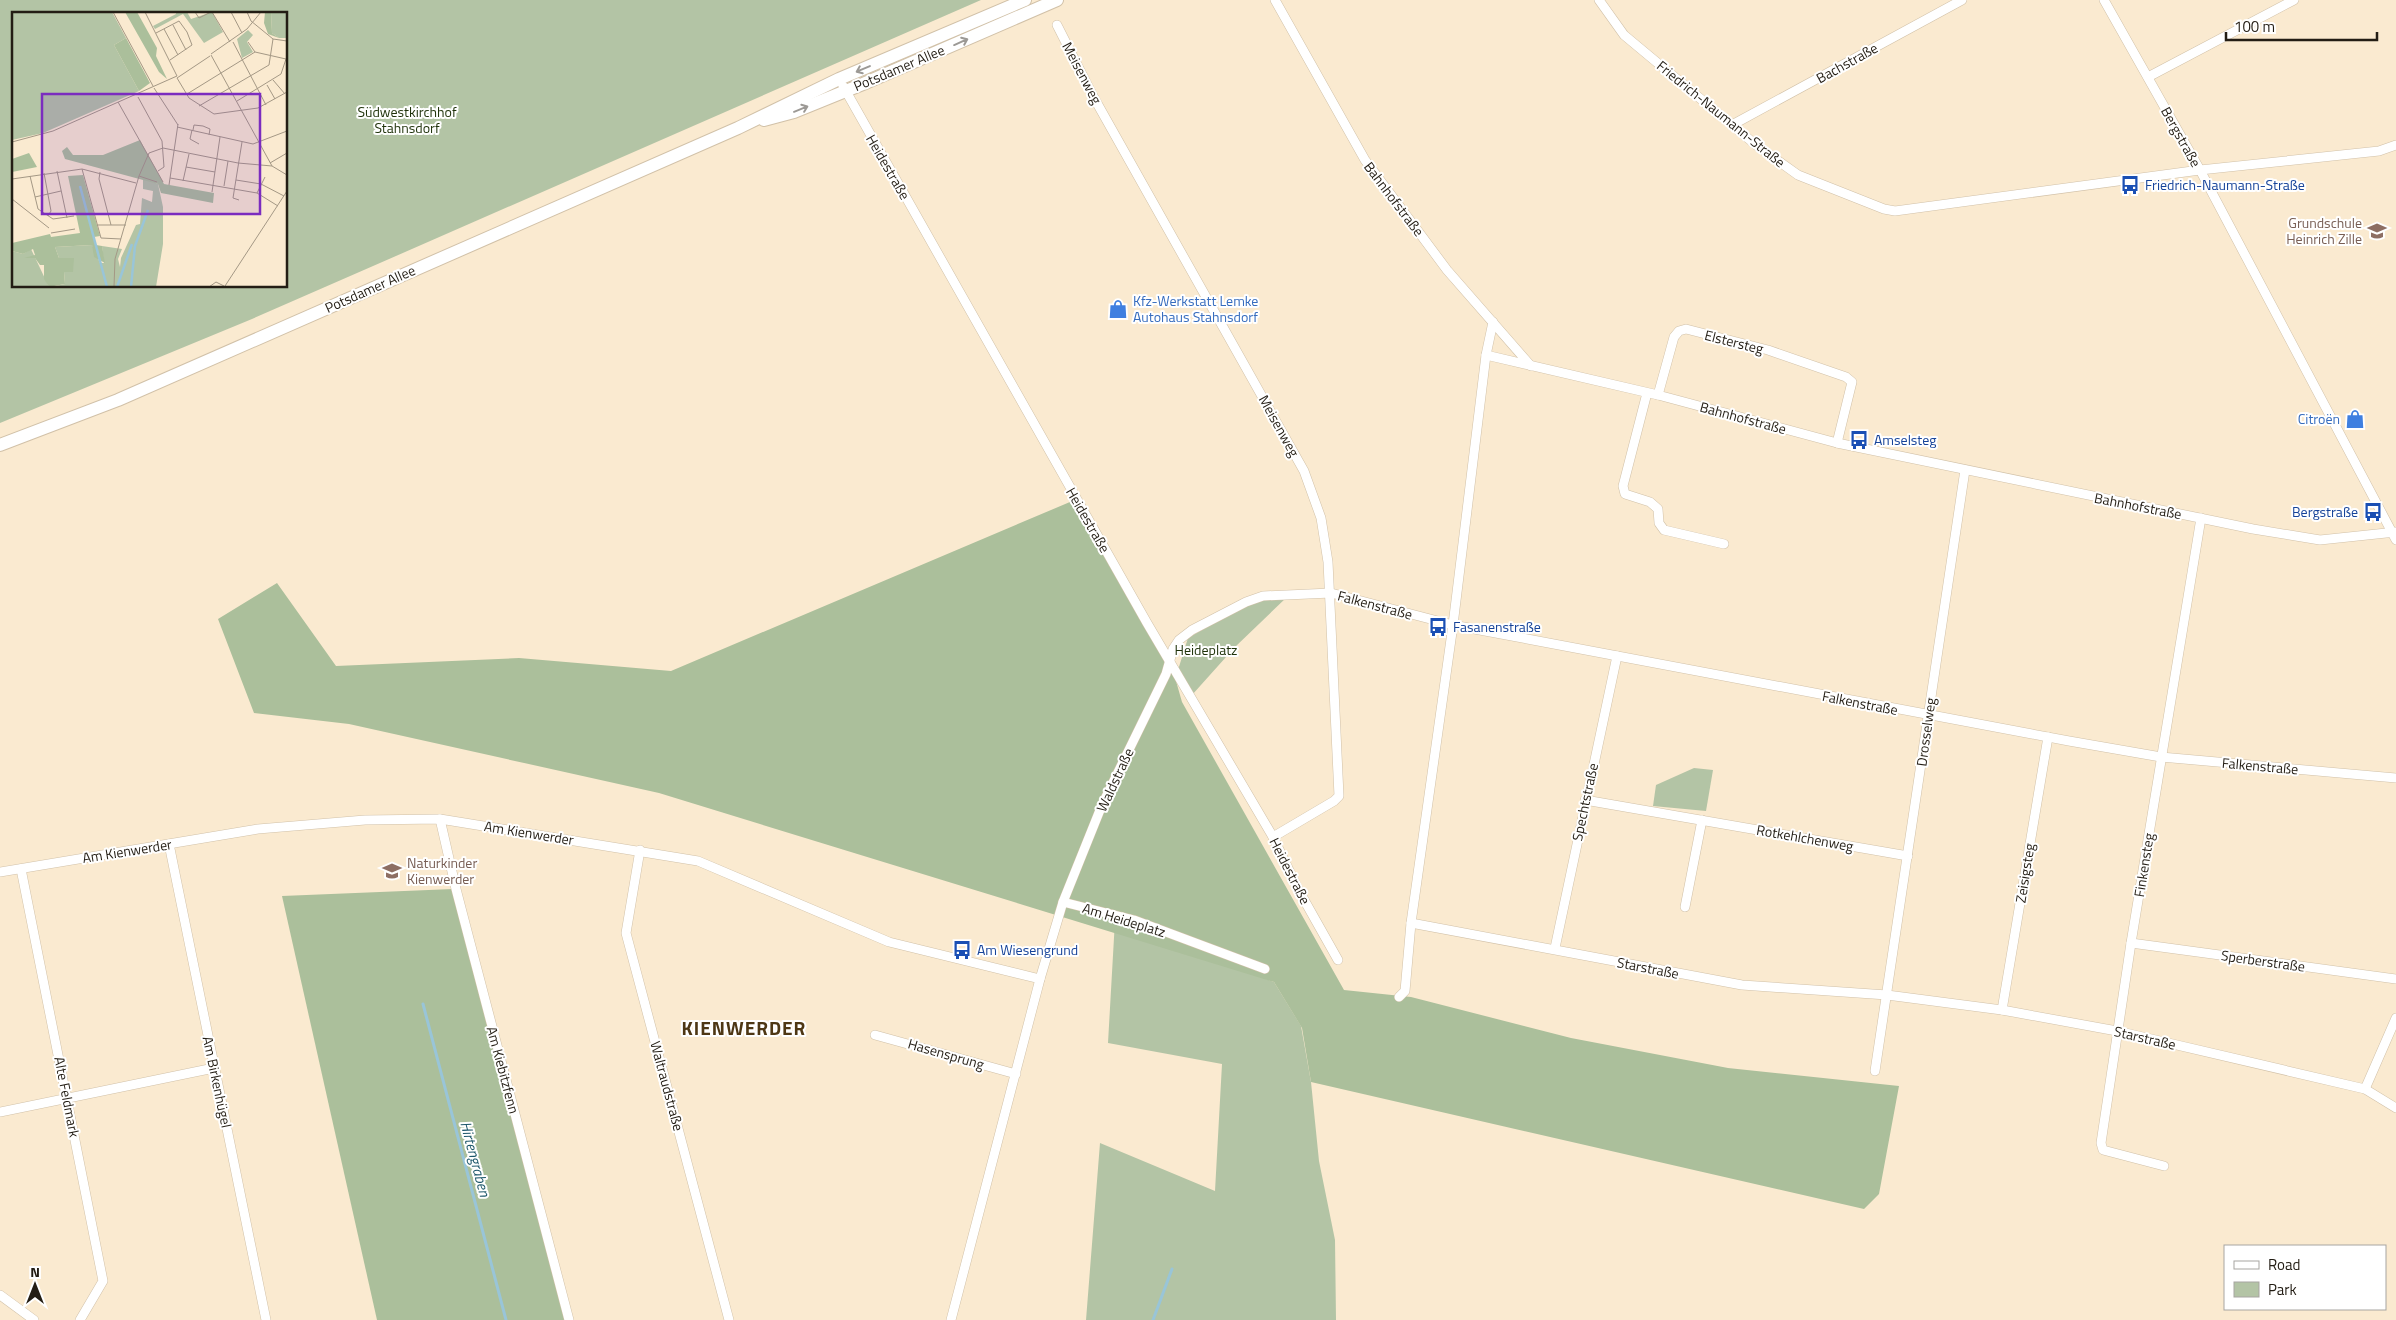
<svg xmlns="http://www.w3.org/2000/svg" width="2396" height="1320" font-family="'Titillium Web',sans-serif">
	<rect width="100%" height="100%" fill="#faead0"/>
	<g fill="#b3c4a5" fill-rule="evenodd">
		<path d="M0,0h981l-729,319 -252,104zM14,14h272v272h-272z"/>
		<path d="M1287,597l-52,50 -43,48 -14,-25 10,-32 59,-34 16,-5z"/>
		<path d="M1694,768l19,2 -7,41 -53,-5 3,-21z"/>
		<path d="M1115,920l159,62 27,44 10,56 8,79 16,79 1,80h-250l14,-177 115,48 7,-127 -114,-21z"/>
	</g>
	<g fill="#abbf9b">
		<path d="M1077,499l93,161 12,42 162,288 67,7 160,41 157,30 171,18 -20,108 -15,15 -553,-127 -9,-54 -28,-46 -615,-189 -310,-69 -95,-11 -36,-94 59,-36 59,83 183,-8 152,13z"/>
		<path d="M453,889l113,431h-189l-95,-424z"/>
	</g>
	<g fill="none" stroke-linecap="round" stroke-linejoin="round">
		<g stroke="#99c5d8" stroke-width="3">
			<path d="M423,1004l83,316"/>
			<path d="M1153,1320l19,-51"/>
		</g>
		<g stroke="#d1c1a8" stroke-width="10">
			<g id="street">
				<path d="M1275,0l90,160 82,110 84,96"/>
				<path d="M1599,0l25,35 132,110 42,30 86,34 11,2 305,-41 179,-19 17,-6"/>
				<path d="M2104,0l96,170 196,370"/>
				<path d="M1057,25l36,71 211,375 17,47 7,44 11,234 -5,5 -61,36"/>
				<path d="M2148,77l146,-77"/>
				<path d="M843,86l304,537 126,214 25,52 40,71"/>
				<path d="M1732,125l230,-125"/>
				<path d="M1486,355l172,40 179,48 416,86 67,11 76,-8"/>
				<path d="M1647,393l-24,93 2,8 25,8 8,7 1,14 5,7 60,14"/>
				<path d="M1658,395l16,-58 5,-6 7,-2 82,21 78,27 6,5 -15,61"/>
				<path d="M1585,800l323,56"/>
				<path d="M440,819l16,70 113,431"/>
				<path d="M169,844l97,476"/>
				<path d="M640,850l-14,83 103,387"/>
				<path d="M21,869l82,412 -23,39"/>
				<path d="M0,872l258,-43 107,-9 75,-1 258,42 191,81 151,37"/>
				<path d="M1063,902l71,18 131,49"/>
				<path d="M1685,907l17,-87"/>
				<path d="M1411,923l331,62 145,10 115,15 115,21 248,58 31,19"/>
				<path d="M2131,943l265,36"/>
				<path d="M1555,948l62,-292"/>
				<path d="M1399,997l6,-6 6,-68 42,-298 33,-270 7,-33"/>
				<path d="M2002,1010l46,-273"/>
				<path d="M875,1035l141,39"/>
				<path d="M1875,1071l90,-601"/>
				<path d="M2365,1089l31,-71"/>
				<path d="M0,1112l214,-44"/>
				<path d="M2164,1166l-61,-16 -2,-7 30,-200 70,-425"/>
				<path d="M0,1295l34,25"/>
				<path d="M951,1320l89,-341 23,-77 39,-97 64,-131 7,-25 6,-9 13,-10 54,-28 17,-6 68,-3 122,32 616,116 92,16 235,21"/>
			</g>
		</g>
		<g stroke="#d1c1a8" stroke-width="14">
			<g id="secondary">
				<path d="M764,120l30,-8 69,-28 194,-84"/>
				<path d="M0,445l118,-45 620,-272 101,-49 186,-79"/>
			</g>
		</g>
		<use href="#street" stroke="#fff" stroke-width="9"/>
		<use href="#secondary" stroke="#fff" stroke-width="12"/>
	</g>
	<defs><path id="oneway-shaft" d="M-6 0H5M1.5-3L5.5 0L1.5 3" fill="none" stroke-width="1.6" stroke-linecap="round" stroke-linejoin="round" transform="scale(1.25)"/></defs>
	<g stroke="#9c9995">
		<use href="#oneway-shaft" transform="translate(961 42) rotate(-24)"/>
		<use href="#oneway-shaft" transform="translate(863 69) rotate(157)"/>
		<use href="#oneway-shaft" transform="translate(801 109) rotate(-22)"/>
	</g>
	<defs>
		<g id="bus-bare" transform="scale(1.5)"><path d="M-5-6H5V4H4V6H2V4H-2V6H-4V4H-5ZM-3.5-4V0h7V-4ZM-3.5 1.2v1.5H-2V1.2ZM2 1.2v1.5H3.5V1.2Z" fill="#1a4fb4" stroke="#fff" stroke-width="2.5" paint-order="stroke"/></g>
		<g id="school-bare" transform="scale(1.5)"><path d="M0-5L7-2L0 1L-7-2ZM-4 1L0 2.5L4 1V4Q0 6-4 4Z" fill="#8d6e63" stroke="#fff" stroke-width="2.5" paint-order="stroke"/></g>
		<g id="shop-bare" transform="scale(1.5)"><path d="M-5-2.5h2.3a2.7 3.5 0 0 1 5.4 0H5L5.5 6h-11ZM-1.5-2.5h3a1.5 2.3 0 0 0-3 0Z" fill="#3f7fe0" stroke="#fff" stroke-width="2.5" paint-order="stroke"/></g>
	</defs>
	<g fill-rule="evenodd">
		<use href="#bus-bare" x="2130" y="185"/>
		<use href="#school-bare" x="2377" y="231"/>
		<use href="#shop-bare" x="1118" y="309"/>
		<use href="#shop-bare" x="2355" y="419"/>
		<use href="#bus-bare" x="1859" y="440"/>
		<use href="#bus-bare" x="2373" y="512"/>
		<use href="#bus-bare" x="1438" y="627"/>
		<use href="#school-bare" x="392" y="871"/>
		<use href="#bus-bare" x="962" y="950"/>
	</g>
	<g text-anchor="middle" stroke-width="4" stroke-linejoin="round" paint-order="stroke">
		<g font-size="14" fill="#231d14" stroke="#fff">
			<text transform="translate(1847 63) rotate(-29)" y="5">Bachstraße</text>
			<text transform="translate(899 68) rotate(-23)" y="5">Potsdamer Allee</text>
			<text transform="translate(1082 73) rotate(62)" y="5">Meisenweg</text>
			<text transform="translate(1721 114) rotate(39)" y="5">Friedrich-Naumann-Straße</text>
			<text transform="translate(2181 137) rotate(61)" y="5">Bergstraße</text>
			<text transform="translate(888 167) rotate(60)" y="5">Heidestraße</text>
			<text transform="translate(1394 199) rotate(53)" y="5">Bahnhofstraße</text>
			<text transform="translate(370 289) rotate(-24)" y="5">Potsdamer Allee</text>
			<text transform="translate(1734 342) rotate(14)" y="5">Elstersteg</text>
			<text transform="translate(1743 418) rotate(15)" y="5">Bahnhofstraße</text>
			<text transform="translate(1279 426) rotate(61)" y="5">Meisenweg</text>
			<text transform="translate(2138 506) rotate(11)" y="5">Bahnhofstraße</text>
			<text transform="translate(1088 520) rotate(60)" y="5">Heidestraße</text>
			<text transform="translate(1375 605) rotate(15)" y="5">Falkenstraße</text>
			<text transform="translate(1860 703) rotate(11)" y="5">Falkenstraße</text>
			<text transform="translate(1926 732) rotate(-82)" y="5">Drosselweg</text>
			<text transform="translate(2260 766) rotate(5)" y="5">Falkenstraße</text>
			<text transform="translate(1115 780) rotate(-65)" y="5">Waldstraße</text>
			<text transform="translate(1585 802) rotate(-78)" y="5">Spechtstraße</text>
			<text transform="translate(529 833) rotate(9)" y="5">Am Kienwerder</text>
			<text transform="translate(1805 838) rotate(10)" y="5">Rotkehlchenweg</text>
			<text transform="translate(127 851) rotate(-9)" y="5">Am Kienwerder</text>
			<text transform="translate(2144 865) rotate(-81)" y="5">Finkensteg</text>
			<text transform="translate(1290 871) rotate(63)" y="5">Heidestraße</text>
			<text transform="translate(2025 873) rotate(-81)" y="5">Zeisigsteg</text>
			<text transform="translate(1124 920) rotate(17)" y="5">Am Heideplatz</text>
			<text transform="translate(2263 961) rotate(8)" y="5">Sperberstraße</text>
			<text transform="translate(1648 968) rotate(11)" y="5">Starstraße</text>
			<text transform="translate(2145 1038) rotate(13)" y="5">Starstraße</text>
			<text transform="translate(946 1054) rotate(16)" y="5">Hasensprung</text>
			<text transform="translate(503 1070) rotate(75)" y="5">Am Kiebitzfenn</text>
			<text transform="translate(217 1082) rotate(78)" y="5">Am Birkenhügel</text>
			<text transform="translate(667 1086) rotate(75)" y="5">Waltraudstraße</text>
			<text transform="translate(67 1097) rotate(79)" y="5">Alte Feldmark</text>
		</g>
		<g font-size="14" fill="#1e3109" stroke="#fff">
			<text x="407" y="117">Südwestkirchhof<tspan x="407" dy="16">Stahnsdorf</tspan></text>
			<text x="1206" y="655">Heideplatz</text>
		</g>
		<g font-size="14" fill="#164399" stroke="#fff" text-anchor="start">
			<text x="2145" y="190">Friedrich-Naumann-Straße</text>
			<text x="1874" y="445">Amselsteg</text>
			<text x="2358" y="517" text-anchor="end">Bergstraße</text>
			<text x="1453" y="632">Fasanenstraße</text>
			<text x="977" y="955">Am Wiesengrund</text>
		</g>
		<g font-size="14" fill="#785e54" stroke="#fff" text-anchor="end">
			<text x="2362" y="228">Grundschule<tspan x="2362" dy="16">Heinrich Zille</tspan></text>
			<text x="407" y="868" text-anchor="start">Naturkinder<tspan x="407" dy="16">Kienwerder</tspan></text>
		</g>
		<g font-size="14" fill="#366cbe" stroke="#fff" text-anchor="start">
			<text x="1133" y="306">Kfz-Werkstatt Lemke<tspan x="1133" dy="16">Autohaus Stahnsdorf</tspan></text>
			<text x="2340" y="424" text-anchor="end">Citroën</text>
		</g>
		<g font-size="15" font-style="italic" fill="#1c566a" stroke="#fff">
			<text transform="translate(475 1159) rotate(75)" y="5">Hirtengraben</text>
		</g>
		<g font-size="19" font-weight="bold" letter-spacing="1" fill="#4e3714" stroke="#fff">
			<text x="744" y="1035">KIENWERDER</text>
		</g>
	</g>
	<g transform="translate(12 12)">
		<rect width="275" height="275" fill="#faead0"/>
		<path d="M0,0h100l14,26 -12,7 25,46 -96,42 -31,7zM164,0h11l4,7 21,-7 11,20 -19,11 -21,-29 -28,15 -2,-3 23,-12zM259,0h16v26h-8l-7,-5zM236,18l5,5 -6,7 6,10 -11,6 -5,-19zM131,166l15,6 5,23v37l-7,43h-105l14,-3 -1,-12h9l-14,-14 -4,-11 37,-2 8,18h4l-2,-17 20,3 -4,10 2,8 1,-9 15,-33 4,-1 2,-26 10,4 1,-11 -10,-2zM19,237l18,38h-37v-36l11,3z" fill="#b3c4a5"/>
		<path d="M113,0h12l20,36 -1,8 11,23 -8,-7zM253,0h6l1,21 7,5 -11,-4 -4,-11zM114,26l24,45 -11,8 -25,-46zM128,128l24,44 50,9 -1,10 -52,-10 -3,-9 -93,-25 -3,-8 5,-4 6,8h30zM17,141l8,14 -25,5v-13zM71,163l17,61 -6,1 2,8 6,1 3,17 -11,-6 -2,-12 -37,2 4,11h15l-1,14h-9l1,12 -16,3 -5,-8v-14h-4l-5,-7h-11l11,-3 -2,-6 -10,5 -11,-3v-8l38,-9 1,3 29,-4 -12,-57z" fill="#abbf9b"/>
		<path fill="none" stroke="#99c5d8" stroke-width="2.5" d="M68,174l27,101M105,275l15,-43M119,275l4,-41 13,-36"/>
		<path fill="none" stroke="#a49885" stroke-width="1" d="M101,0l40,74M133,0l32,64M183,0l4,6 12,-6M200,0l18,30M219,0l11,21M235,0l4,9 22,18 14,2M161,13l13,25M152,17l14,26M144,21l23,-12 8,11 5,13 -22,15M221,30l33,63M236,30l7,10 31,7M199,42l36,-25 14,-17M199,43l61,111 15,9M165,66l12,20 25,16 44,-6 29,-16M165,66l33,-22M261,68l12,14M255,73l8,14M142,76l24,37M175,82l68,-42M126,85l24,44 2,26 -6,4M225,89l44,-27 5,-15M106,90l45,80M187,94l70,-41 4,-26M165,115l76,17 34,-13M180,118l-2,9 9,5M181,118l1,-5 9,1 7,3 -1,6M0,130l41,-11 124,-55M258,151l17,-10M174,155l29,5M70,157l19,69 20,1M45,159l10,47M88,160l-1,7 12,46M32,161l7,38 -3,5M18,164l8,33 15,10 21,-3M127,164l18,6M158,166l87,15 21,13M0,167l70,-10 54,14M224,168l25,4 23,12M171,169l6,-27M157,173l9,-61M212,174l4,-25M200,180l8,-55M245,181l8,-16M23,185l26,-6M0,187l37,29M227,188l-6,-2 9,-56M85,213h29M39,221l24,-4M213,274l62,-95M102,275l1,-28 24,-83 10,-23 14,-5 75,15 34,3M197,275l7,-5 8,4"/>
		<path fill="#7b2cbf" fill-opacity="0.15" stroke="#7b2cbf" stroke-width="2.5" d="M30,82h218v120h-218z"/>
		<rect width="275" height="275" fill="none" stroke="#231d14" stroke-width="2.5"/>
	</g>
	<rect x="2224" y="1245" width="162" height="65" fill="#ffffff" stroke="#a7a5a1"/>
	<rect x="2234" y="1261" width="25" height="8" fill="#ffffff" stroke="#a7a5a1"/>
	<text x="2268" y="1270" font-size="15" fill="#231d14">Road</text>
	<rect x="2234" y="1282" width="25" height="15" fill="#b3c4a5" stroke="#a7a5a1"/>
	<text x="2268" y="1295" font-size="15" fill="#231d14">Park</text>
	<g transform="translate(35 1285)" stroke="#ffffff" stroke-width="4" paint-order="stroke">
	<path d="M0-4L9 19L0 12L-9 19Z" fill="#231d14"/>
	<text y="-8" font-size="14" font-weight="bold" text-anchor="middle" fill="#231d14">N</text>
	</g>
	<path d="M2226 32v8h151v-8" fill="none" stroke="#231d14" stroke-width="2.5"/>
	<text x="2234" y="32" font-size="15" fill="#231d14" stroke="#ffffff" stroke-width="4" paint-order="stroke">100 m</text>
</svg>
